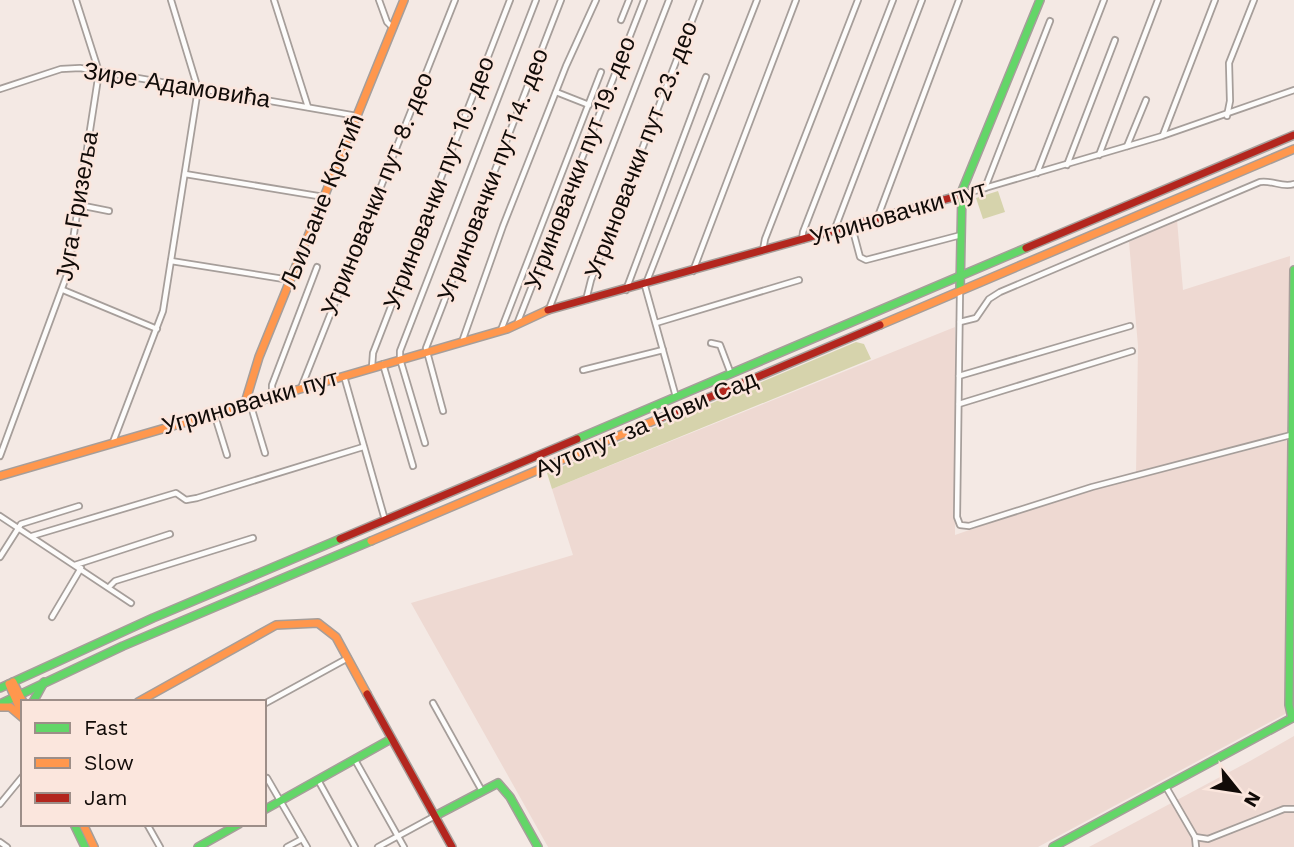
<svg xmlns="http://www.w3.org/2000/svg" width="1294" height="847" font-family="'Work Sans',sans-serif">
	<rect width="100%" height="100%" fill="#f4e9e4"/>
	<g fill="#eed9d2">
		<path d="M1177,220l6,70 107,-34 -3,176 -151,43 2,-129 -9,-104z"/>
		<path d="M955,327v208l103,-36 230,-59 -1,273 -249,134h-490l-137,-244 162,-48 -21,-66z"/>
		<path d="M1294,736v111h-205l161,-86z"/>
	</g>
	<g fill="#d6d3ac">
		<path d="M998,191l7,21 -22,7 -7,-21z"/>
		<path d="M856,342l8,2 7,15 -319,130 -5,-16z"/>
	</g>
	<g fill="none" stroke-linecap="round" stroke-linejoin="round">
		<g stroke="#a69e9a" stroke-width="8">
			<g id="street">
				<path d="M274,0l34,107"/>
				<path d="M379,0l8,22 6,6"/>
				<path d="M621,20l8,-20"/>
				<path d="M0,89l61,-20 19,-1 277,48"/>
				<path d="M556,92l33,13"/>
				<path d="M1227,116l3,-15 -1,-38 25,-63"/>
				<path d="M1163,135l52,-135"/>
				<path d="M1127,146l19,-46"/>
				<path d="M1099,155l59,-155"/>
				<path d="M1067,165l48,-125"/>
				<path d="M1037,173l67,-173"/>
				<path d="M185,174l139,23"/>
				<path d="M985,188l65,-167"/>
				<path d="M961,195l201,-59 132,-46"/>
				<path d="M79,205l30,6"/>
				<path d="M877,219l82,-219"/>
				<path d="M852,227l8,30 6,3 95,-25"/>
				<path d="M834,231l88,-231"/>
				<path d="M802,240l1,-8 90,-232"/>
				<path d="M763,250l2,-11 93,-239"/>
				<path d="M171,261l119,19"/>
				<path d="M693,271l103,-271"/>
				<path d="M63,290l94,39"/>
				<path d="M626,290l80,-213"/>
				<path d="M960,290l-3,227 3,8 9,1 123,-39 199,-52"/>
				<path d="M586,300l5,-20 109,-280"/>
				<path d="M549,309l120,-309"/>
				<path d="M960,322l16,-4 13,-19 11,-7 260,-110c13,-2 22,6 34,2"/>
				<path d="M656,323l143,-43"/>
				<path d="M517,324l127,-324"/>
				<path d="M501,330l100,-258"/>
				<path d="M463,339l40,-113 63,-160 30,-66"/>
				<path d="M711,343l9,2 11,29"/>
				<path d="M383,364l30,102"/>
				<path d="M372,367l1,-14 137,-353"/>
				<path d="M583,370l80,-20"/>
				<path d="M344,376l41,144"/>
				<path d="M959,376l171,-50"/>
				<path d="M301,388l154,-388"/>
				<path d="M272,397v-12l45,-118"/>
				<path d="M676,397l-31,-111 112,-286"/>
				<path d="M250,403l15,50"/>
				<path d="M959,404l173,-53"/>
				<path d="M443,411l-17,-63 135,-348"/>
				<path d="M214,413l13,42"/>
				<path d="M113,442l50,-131 35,-222 -27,-89"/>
				<path d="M425,443l-25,-84v-8l136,-351"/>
				<path d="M0,456l68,-184 31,-200 -23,-72"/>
				<path d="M0,516l131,87"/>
				<path d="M32,536l144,-43 10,7 11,-2 166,-51"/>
				<path d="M0,557l21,-33 58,-18"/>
				<path d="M75,565l95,-31"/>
				<path d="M110,586l5,-5 138,-43"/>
				<path d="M52,617l29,-49"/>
				<path d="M433,703l49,88"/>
				<path d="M264,704l84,-46"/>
				<path d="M355,760l49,87"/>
				<path d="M267,778l40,69"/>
				<path d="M318,780l37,67"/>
				<path d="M1166,787l29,50 1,10"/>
				<path d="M0,804l23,-28"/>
				<path d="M147,824l13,23"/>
				<path d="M1195,837l13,2 76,-30h10"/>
				<path d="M0,842l7,5"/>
				<path d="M287,847l15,-8"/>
				<path d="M378,847l57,-31"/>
			</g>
		</g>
		<g stroke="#a69e9a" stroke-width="10">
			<g id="fast">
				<path d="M960,290l2,-99 78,-191"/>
				<path d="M577,439l449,-191"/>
				<path d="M0,688l153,-70 187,-79"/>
				<path d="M33,702l11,-20"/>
				<path d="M0,704l123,-58 248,-105"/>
				<path d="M1292,718l-3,-13 5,-435"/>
				<path d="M264,810l127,-71"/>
				<path d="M435,816l63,-33 12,14 28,50"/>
				<path d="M74,824l11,23"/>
				<path d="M198,847l41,-23"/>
				<path d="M1053,847l241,-130"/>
			</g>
		</g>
		<g stroke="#a69e9a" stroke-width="10">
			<g id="slow">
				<path d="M880,325l414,-176"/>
				<path d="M245,403l14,-46 145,-357"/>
				<path d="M0,476l507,-147 41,-19"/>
				<path d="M371,541l287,-122"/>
				<path d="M13,682l10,20"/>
				<path d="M9,684l14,32"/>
				<path d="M138,702l138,-77 42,-2 18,14 31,57"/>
				<path d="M0,707h10l13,11"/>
				<path d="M83,824l11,23"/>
			</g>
		</g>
		<g stroke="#a69e9a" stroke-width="10">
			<g id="jam">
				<path d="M1026,248l268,-113"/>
				<path d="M548,310l413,-115"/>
				<path d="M658,419l222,-94"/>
				<path d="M340,539l237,-100"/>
				<path d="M367,694l85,153"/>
			</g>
		</g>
		<use href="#street" stroke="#fdfcfb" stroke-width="4.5"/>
		<use href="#fast" stroke="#63d668" stroke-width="7"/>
		<use href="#slow" stroke="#ff974d" stroke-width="7"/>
		<use href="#jam" stroke="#b3261e" stroke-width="7"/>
	</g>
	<g text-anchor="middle" stroke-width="5" stroke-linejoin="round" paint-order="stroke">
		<g font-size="24" fill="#110b08" stroke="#fbe6dd">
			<text transform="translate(177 85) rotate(9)" y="8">Зире Адамовића</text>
			<text transform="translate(641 150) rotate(-69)" y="8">Угриновачки пут 23. део</text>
			<text transform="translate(580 163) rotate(-69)" y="8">Угриновачки пут 19. део</text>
			<text transform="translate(493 175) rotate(-69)" y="8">Угриновачки пут 14. део</text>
			<text transform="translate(439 183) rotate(-69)" y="8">Угриновачки пут 10. део</text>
			<text transform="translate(377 194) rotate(-68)" y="8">Угриновачки пут 8. део</text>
			<text transform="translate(322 201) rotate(-68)" y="8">Љиљане Крстић</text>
			<text transform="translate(77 206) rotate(-80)" y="8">Југа Гризеља</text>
			<text transform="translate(898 213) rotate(-16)" y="8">Угриновачки пут</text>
			<text transform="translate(250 402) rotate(-16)" y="8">Угриновачки пут</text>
			<text transform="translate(646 424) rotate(-23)" y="8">Аутопут за Нови Сад</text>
		</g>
	</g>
	<rect x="21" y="700" width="245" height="126" fill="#fbe6dd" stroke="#9d8e88" stroke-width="2"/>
	<rect x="35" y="723" width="35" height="10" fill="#63d668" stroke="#9d8e88" stroke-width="2"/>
	<text x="84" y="735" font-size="21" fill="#110b08">Fast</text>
	<rect x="35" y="758" width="35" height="10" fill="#ff974d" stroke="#9d8e88" stroke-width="2"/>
	<text x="84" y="770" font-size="21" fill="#110b08">Slow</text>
	<rect x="35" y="793" width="35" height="10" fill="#b3261e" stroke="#9d8e88" stroke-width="2"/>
	<text x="84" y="805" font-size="21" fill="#110b08">Jam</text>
	<g transform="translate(1238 791) rotate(120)" stroke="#fbe6dd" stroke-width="5" paint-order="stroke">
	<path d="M0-5L12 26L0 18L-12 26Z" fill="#110b08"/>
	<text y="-10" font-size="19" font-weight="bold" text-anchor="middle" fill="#110b08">N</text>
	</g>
</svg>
